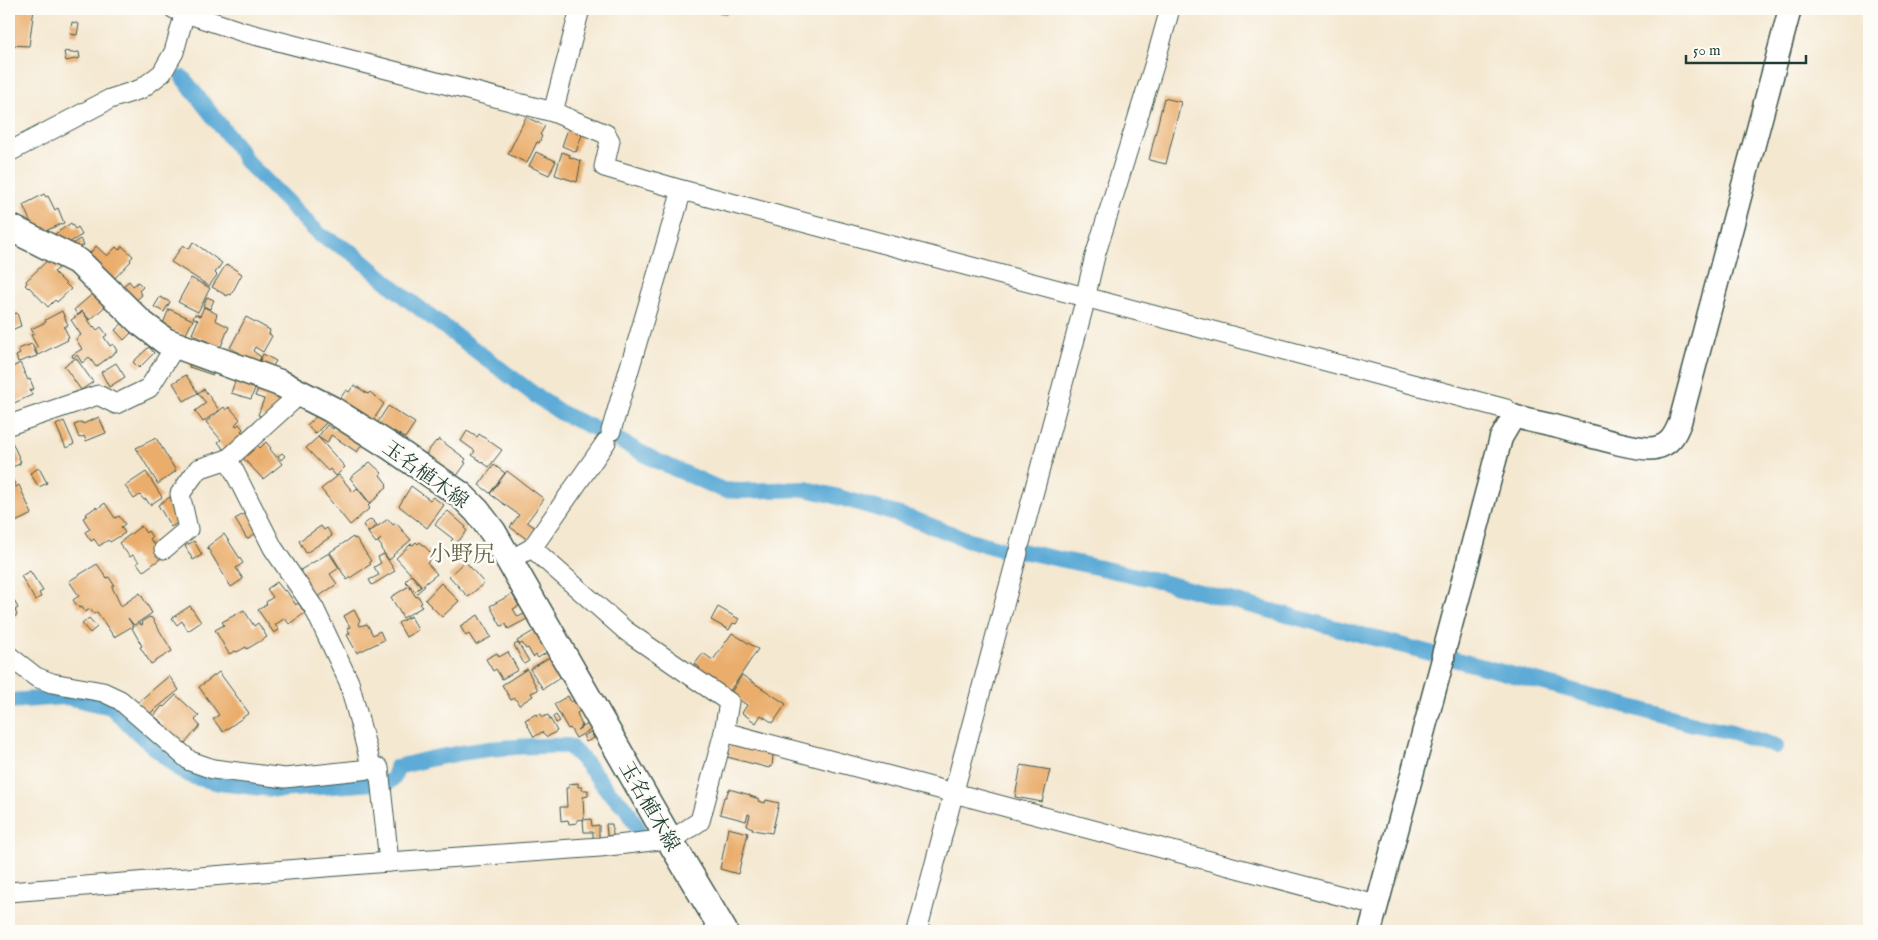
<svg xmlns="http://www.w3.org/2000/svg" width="1878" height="940" font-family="'IM FELL English','Noto Serif JP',serif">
	<rect width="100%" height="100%" fill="#fdfcf7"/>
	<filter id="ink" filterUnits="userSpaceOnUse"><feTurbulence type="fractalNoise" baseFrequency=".02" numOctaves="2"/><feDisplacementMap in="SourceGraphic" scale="10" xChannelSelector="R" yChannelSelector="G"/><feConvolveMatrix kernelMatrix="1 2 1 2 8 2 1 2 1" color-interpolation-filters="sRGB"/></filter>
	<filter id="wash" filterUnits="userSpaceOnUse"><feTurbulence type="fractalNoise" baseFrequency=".0096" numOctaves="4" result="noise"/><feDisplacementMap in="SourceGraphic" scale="20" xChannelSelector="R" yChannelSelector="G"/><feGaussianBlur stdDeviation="1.12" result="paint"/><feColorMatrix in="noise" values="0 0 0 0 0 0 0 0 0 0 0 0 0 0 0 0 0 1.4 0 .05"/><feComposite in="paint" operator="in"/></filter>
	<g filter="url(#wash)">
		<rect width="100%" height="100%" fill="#f4e8d1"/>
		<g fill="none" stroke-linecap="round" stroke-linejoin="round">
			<g stroke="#5dabd6" stroke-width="16">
				<path d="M183,78l58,74 4,8 75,75 33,18 53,45 133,100 24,16 40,18 52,28 68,30 18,1 65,-2 29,7 78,23 53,20 42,12 9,-1 130,28 416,110 130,36 39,8 44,14"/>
				<path d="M9,701l57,-4 45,10 29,28 41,36 13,6 25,6 61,7 109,-8 5,-4 3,-11c55,-15 114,-23 172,-21l17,17 22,28 18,17 16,28"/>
			</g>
		</g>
		<g id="blocks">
			<g fill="#eaad6c">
				<path d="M9,9h25l-5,37 -20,-1z"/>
				<path d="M709,9h20l-2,6 -18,-5z"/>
				<path d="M72,22l7,2 -2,11 -7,-1z"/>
				<path d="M69,51l1,2 9,-1 1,6 -14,3 -2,-9z"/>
				<path d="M1164,98l17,4 -15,62 -17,-4z"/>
				<path d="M526,117l19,9 -5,9 2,1 -3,7 -2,-1 -10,21 -19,-9z"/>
				<path d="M569,126l14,6 -7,20 -14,-6z"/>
				<path d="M536,152l20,9 -7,14 -20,-9z"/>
				<path d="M562,152l8,3 -1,2 12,4 -4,21 -22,-7z"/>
				<path d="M44,194l2,3 2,-1 7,14 3,-2 6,15 -26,11 -10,-10 3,-1 -8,-18z"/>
				<path d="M71,223l4,6 3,-2 4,8 -17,10 -14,-8z"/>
				<path d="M80,239l4,6 -7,4 -5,-5z"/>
				<path d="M193,242l29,21 -7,10 2,2 -8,11 -38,-24 12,-17 6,4z"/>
				<path d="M96,246l11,10 9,-9 3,3 3,-4 11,10 -3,4 1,1 -18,19 -27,-22z"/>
				<path d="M54,254l9,10 -9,8 17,17 -14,13 -2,-2 -7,7 -19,-20 -1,1 -3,-3 2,-2 -1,-2z"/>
				<path d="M228,265l14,9 -11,21 -2,-1 -2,2 -15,-9 13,-21z"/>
				<path d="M191,278l19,10 -12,24 -20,-10z"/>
				<path d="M129,281l4,5 5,-4 5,5 -4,4 3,4 -11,10 -13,-15z"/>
				<path d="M96,291l14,11 -20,18 -8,-9 -4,4 -4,-5z"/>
				<path d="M160,297l10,5 -6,10 -10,-5z"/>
				<path d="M207,297l7,3 -4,9 -7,-3z"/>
				<path d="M204,307l13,7 -2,6 14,7 -10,24 -14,-6 2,-4 -15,-7 6,-14 -5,-2 2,-4 5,2z"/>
				<path d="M169,309l24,11 -8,16 -23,-10z"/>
				<path d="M62,311l6,14 -4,2 5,10 -2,1 1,2 -30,15 -3,-6 3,-1 -7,-13 3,-1 -3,-5 15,-7 -1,-2z"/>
				<path d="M83,312l10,15 1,-1 3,4 4,-3 6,8 -3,2 6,9 3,-2 4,7 -21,16 -7,-10 -7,6 -5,-8 -4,3 -1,-3 10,-6 -6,-10 5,-4 -10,-15z"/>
				<path d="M17,313l4,13 -12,5v-16z"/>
				<path d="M246,317l24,13 -1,4 3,2 -9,16 -8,-5 -2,4 8,6 -4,8 -19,-8 2,-4 -10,-5z"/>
				<path d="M124,322l9,9 -9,9 -9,-10z"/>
				<path d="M32,344l5,12 -19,6 -2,-6 4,-2 -2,-5z"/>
				<path d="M149,347l5,6 -15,15 -6,-6z"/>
				<path d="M263,354l13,7 -6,10 -12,-6z"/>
				<path d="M76,358l17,24 -12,8 -17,-24z"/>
				<path d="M192,359l24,8 -3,8 -24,-8z"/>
				<path d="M20,363l8,17 2,-1 4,10 -4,1 2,5 -20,9 1,5 -4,2v-42z"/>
				<path d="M116,363l9,14 -16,10 -8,-15z"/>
				<path d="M186,375l12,18 -14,8 -11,-18z"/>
				<path d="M237,376l20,7 -6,16 -20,-6z"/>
				<path d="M260,384l28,12 -18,24 -12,-5 6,-16 -9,-3z"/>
				<path d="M354,385l14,9 2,-2 14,12 -13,19 -34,-20 9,-13 3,2z"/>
				<path d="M204,389l15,21 -16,12 -8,-11 11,-8 -8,-10z"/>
				<path d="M388,406l27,17 -10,15 -11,-7 -4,7 -16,-10z"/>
				<path d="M224,407l2,3 3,-3 11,12 -5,6 2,1 2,-2 4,5 -2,2 7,7 -20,17 -10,-13 3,-2 -15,-18z"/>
				<path d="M320,413l7,9 -12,12 -8,-9z"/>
				<path d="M99,417l7,16 -20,8 -2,-5 -5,2 -5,-13 8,-3 1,2z"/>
				<path d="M64,421l10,23 -8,4 -10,-23z"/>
				<path d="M337,423l28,17 -8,12 -26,-17 -4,8 -9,-6 9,-12 6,4z"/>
				<path d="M467,431l10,6 2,-3 23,16 -13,17 -17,-12 3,-4 -14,-10z"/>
				<path d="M318,437l27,30 -9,9 -6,-7 -2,2 -22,-23z"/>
				<path d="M156,438l20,33 -18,13 -22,-36z"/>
				<path d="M439,439l27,20 -2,3 2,1 -12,17 -31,-22 13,-17 1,1z"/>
				<path d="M12,442l9,20h-2l1,2 -11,4v-25z"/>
				<path d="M266,442l5,6 -1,1 12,15 -19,15 -21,-22 15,-12 3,3z"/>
				<path d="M282,453l3,3 -4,4 -3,-4z"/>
				<path d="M370,462l12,11 -2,2 7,9 -1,1 1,2 -9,7 2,1 -10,8 -20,-25z"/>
				<path d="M494,465l11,8 -15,20 -11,-8z"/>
				<path d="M39,468l8,15 -8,4 -9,-14z"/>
				<path d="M507,471l37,28 -17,23 9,6 -8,12 -18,-13 9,-12 -29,-21z"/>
				<path d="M146,472l16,25 -12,8 -4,-6 -2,1 -4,-5 -6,4 -9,-13z"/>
				<path d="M339,475l14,17 4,-4 13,16 -2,2 2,2 -20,17 -29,-36z"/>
				<path d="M13,480l3,7 3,-2 13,29 -23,11v-43z"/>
				<path d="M411,486l19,14 3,-3 11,8 -17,23 -28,-22z"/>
				<path d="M170,497l14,22 -13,8 -13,-22z"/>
				<path d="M105,503l10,15 4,-2 6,8 -4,3 4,6 -15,9 -2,-2 -9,6 -5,-7 -3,2 -6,-9 5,-3 -7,-11 4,-3 -1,-1 10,-7 1,2z"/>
				<path d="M249,511l11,20 -13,8 -12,-20z"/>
				<path d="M448,511l18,16 -1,2 2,2 -12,14 -4,-4 2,-2 -18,-14 4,-6z"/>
				<path d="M371,519l6,6 -9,7 -5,-7z"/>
				<path d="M388,519l5,6 3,-2 15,17 -18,15 1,1 -5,4 -8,-11 1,-2 -4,-5 3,-3 -5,4 -8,-10z"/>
				<path d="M141,526l5,7 2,-2 4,6 -2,2 14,17 -19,14 -2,1 -6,-8 2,-1 -6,-7 -3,2 -11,-14z"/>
				<path d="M321,526l3,4 3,-2 5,8 -26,17 -7,-12z"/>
				<path d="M224,534l19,29 -7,5 7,11 -12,8 -24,-40z"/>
				<path d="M353,537l1,2 2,-1 15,23 -2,1 2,2 -24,16 -17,-28z"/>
				<path d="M194,541l8,14 -9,5 -8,-14z"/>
				<path d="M416,542l2,2 2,-2 12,12 -2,2 2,2 -5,5 10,11 -15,12 -26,-28 15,-14 2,1z"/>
				<path d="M329,553l10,15 -9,6 7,10 -22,15 -18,-27z"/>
				<path d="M384,554l11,17 -23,14 -3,-5 10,-5 -5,-8 7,-4 -3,-6z"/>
				<path d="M465,561l19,22 -16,14 -19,-21z"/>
				<path d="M97,564l10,14 2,-1 5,8 -2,2 9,19 19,-13 12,20 -18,12 -6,-7 5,8 -19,11 -17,-25 -3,2 -4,-5 -5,3 -3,-5 -3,1 -6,-8 6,-4 -10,-15z"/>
				<path d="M30,571l13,20 -4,2 2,4 -6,3 -14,-24z"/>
				<path d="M411,575l10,11 -4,4 6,-5 2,1 -8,7 -12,-12z"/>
				<path d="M277,582l7,9 2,-1 10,15 2,-2 7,10 -16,11 -4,-6 -10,7 4,5 -5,3 -16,-23 9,-6 -1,-2 7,-5 -6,-8z"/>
				<path d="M441,583l18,18 -17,16 -17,-17z"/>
				<path d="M409,586l7,11 2,-1 4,7 -2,1 2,3 -19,11 -12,-21z"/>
				<path d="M9,591l9,17 -3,2 2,5 -7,4 1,3 -2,1z"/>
				<path d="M512,594l7,12 -6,3 5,8 8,-4 3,5 -21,11 -2,-5 -5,2 -11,-20z"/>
				<path d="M190,606l11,16 -13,9 -6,-10 -5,4 -5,-7z"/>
				<path d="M718,607l21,12 -3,5 -3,-1 -4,7 -18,-10z"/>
				<path d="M244,610l10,16 4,-3 9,14 -20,12 -1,-2 -9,5 -1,-1 -7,3 -14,-24 9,-5 -2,-3z"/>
				<path d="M354,610l6,11 -2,2 2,3 7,-2 6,11 7,-4 4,9 -27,13 -10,-18 3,-2 -3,-5 3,-1 -6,-11z"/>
				<path d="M478,615l13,22 -15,8 -7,-11 -3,2 -6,-10z"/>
				<path d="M411,616l7,14 -12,7 -8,-14z"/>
				<path d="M149,617l3,1 20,33 -21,13 -11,-17 2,-1 -10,-18 8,-5 1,2 2,-1 -2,-2z"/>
				<path d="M89,618l8,9 -7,6 -8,-9z"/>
				<path d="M537,629l12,22 -11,7 -2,-3 -3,2 -5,-9 -2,1 -4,-6 -2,2 -3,-4z"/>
				<path d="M732,633l26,16 -30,45 -32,-21 4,-5 -5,-4 8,-11 10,7z"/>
				<path d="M518,643l11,18 -5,3 -10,-19z"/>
				<path d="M508,652l10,18 -16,9 -6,-10 -3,2 -7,-12 11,-6 2,4z"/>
				<path d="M550,657l10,7 -5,3 6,10 -18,12 -13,-20z"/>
				<path d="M527,669l11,21 -7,3 2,3 -14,9 -4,-7 -4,2 -9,-15z"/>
				<path d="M219,672l30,41 -26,19 -10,-13 6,-4 -20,-28z"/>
				<path d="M742,675l44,29 -13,19 -12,-8 -5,8 -14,-10 5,-8 -17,-11z"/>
				<path d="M169,676l10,14 -31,25 -10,-13z"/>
				<path d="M176,695l23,21 -4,4 5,6 -15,17h-2l-22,-17 2,-3 -9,-7 8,-10 2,1z"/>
				<path d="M568,696l3,6 8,-4 6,10 -8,5 5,13 -5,4 17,-9 2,6 -20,11 -6,-10 -2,1 -14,-25z"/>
				<path d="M536,714l1,2 4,-2 2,3 5,-2 9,16 -10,6 -5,-5 -8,5 -9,-17z"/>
				<path d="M556,715l4,6 -4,2 -3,-6z"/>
				<path d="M591,732l3,6 -8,4 -3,-6z"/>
				<path d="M731,743l42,12 -1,12 -2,-1 -1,2 -42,-11z"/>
				<path d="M1021,765l29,5 -8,32 -27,-5z"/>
				<path d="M578,783v4h4v3h6v6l-5,1 1,22 -7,1v3l-8,1 -1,-4 -7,1 -1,-14h7l-1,-19h3v-4z"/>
				<path d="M729,789l21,6v1l9,3 -1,2 7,2 1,-3 13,3 -7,30 -20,-3 1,-2 -6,-2 3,-11 -2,-1 -2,7 -26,-7 4,-17h2z"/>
				<path d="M591,819l1,7 7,-1v14l-6,1v-8h-9l-1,-12z"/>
				<path d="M606,824h6l1,11 -6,1z"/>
				<path d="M728,828l20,5 -10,41 -18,-5z"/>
			</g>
		</g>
	</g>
	<g filter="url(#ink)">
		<use href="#blocks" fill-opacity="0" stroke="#3f574c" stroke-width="1"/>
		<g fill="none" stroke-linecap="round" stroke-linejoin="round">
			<g stroke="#3f574c" stroke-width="21">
				<g id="minor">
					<path d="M174,9l69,23 310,80 53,22 4,7 -6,26 78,23 824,219 8,7"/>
					<path d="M553,112l27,-103"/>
					<path d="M11,151l99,-52 31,-10 21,-16 12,-21 11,-40"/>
					<path d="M1087,290l8,-34 61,-197 14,-50"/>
					<path d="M9,425l89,-30 18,9 33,-16 27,-43"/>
					<path d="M611,431l71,-241"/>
					<path d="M228,459l45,89 41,60 35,74 23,87"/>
					<path d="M1020,543l63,-234"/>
					<path d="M532,548l94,83 103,71 -5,30"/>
					<path d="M164,549l24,-20 -8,-35 18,-25 30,-10 73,-66"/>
					<path d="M521,554l11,-6 74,-106"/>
					<path d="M9,656l27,21 16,6 51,9 17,8 70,61 23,8 72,9 94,-10 10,94"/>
					<path d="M955,787l63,-234"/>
					<path d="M9,892l380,-30 211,-15 69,-8 13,-6 18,-12 24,-89 652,173"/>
					<path d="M917,931l36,-136"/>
				</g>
			</g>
			<g stroke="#3f574c" stroke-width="25">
				<g id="tertiary">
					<path d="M1443,655l58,-217 13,-22c14,5 29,7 44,11 19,5 81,25 97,21 15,-3 20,-13 25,-26l110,-413"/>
					<path d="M1370,931l73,-272"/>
				</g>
			</g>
			<g stroke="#3f574c" stroke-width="29">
				<path id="secondary" d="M9,227l70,35 61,60 25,19 115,42 51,26 60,38 70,48 16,16 16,21 176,307 55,92"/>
			</g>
			<use href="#minor" stroke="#fff" stroke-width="19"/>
			<use href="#tertiary" stroke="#fff" stroke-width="22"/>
			<use href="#secondary" stroke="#fff" stroke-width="26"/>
		</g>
	</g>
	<g text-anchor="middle" stroke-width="5" stroke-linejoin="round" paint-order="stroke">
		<g font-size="20" fill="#1f3d34" stroke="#fdfcf7">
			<text transform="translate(426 474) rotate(36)" y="7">玉名植木線</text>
			<text transform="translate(650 806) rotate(60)" y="7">玉名植木線</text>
		</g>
		<g font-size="22" fill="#666448" stroke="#fdfcf7">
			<text x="462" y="561">小野尻</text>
		</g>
	</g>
	<rect width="1878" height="940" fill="none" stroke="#fdfcf7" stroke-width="30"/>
	<path d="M1686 55v8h120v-8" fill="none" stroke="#1f3d34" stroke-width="2.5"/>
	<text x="1693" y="55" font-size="15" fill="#1f3d34" stroke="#fdfcf7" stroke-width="4" paint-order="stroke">50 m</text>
</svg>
